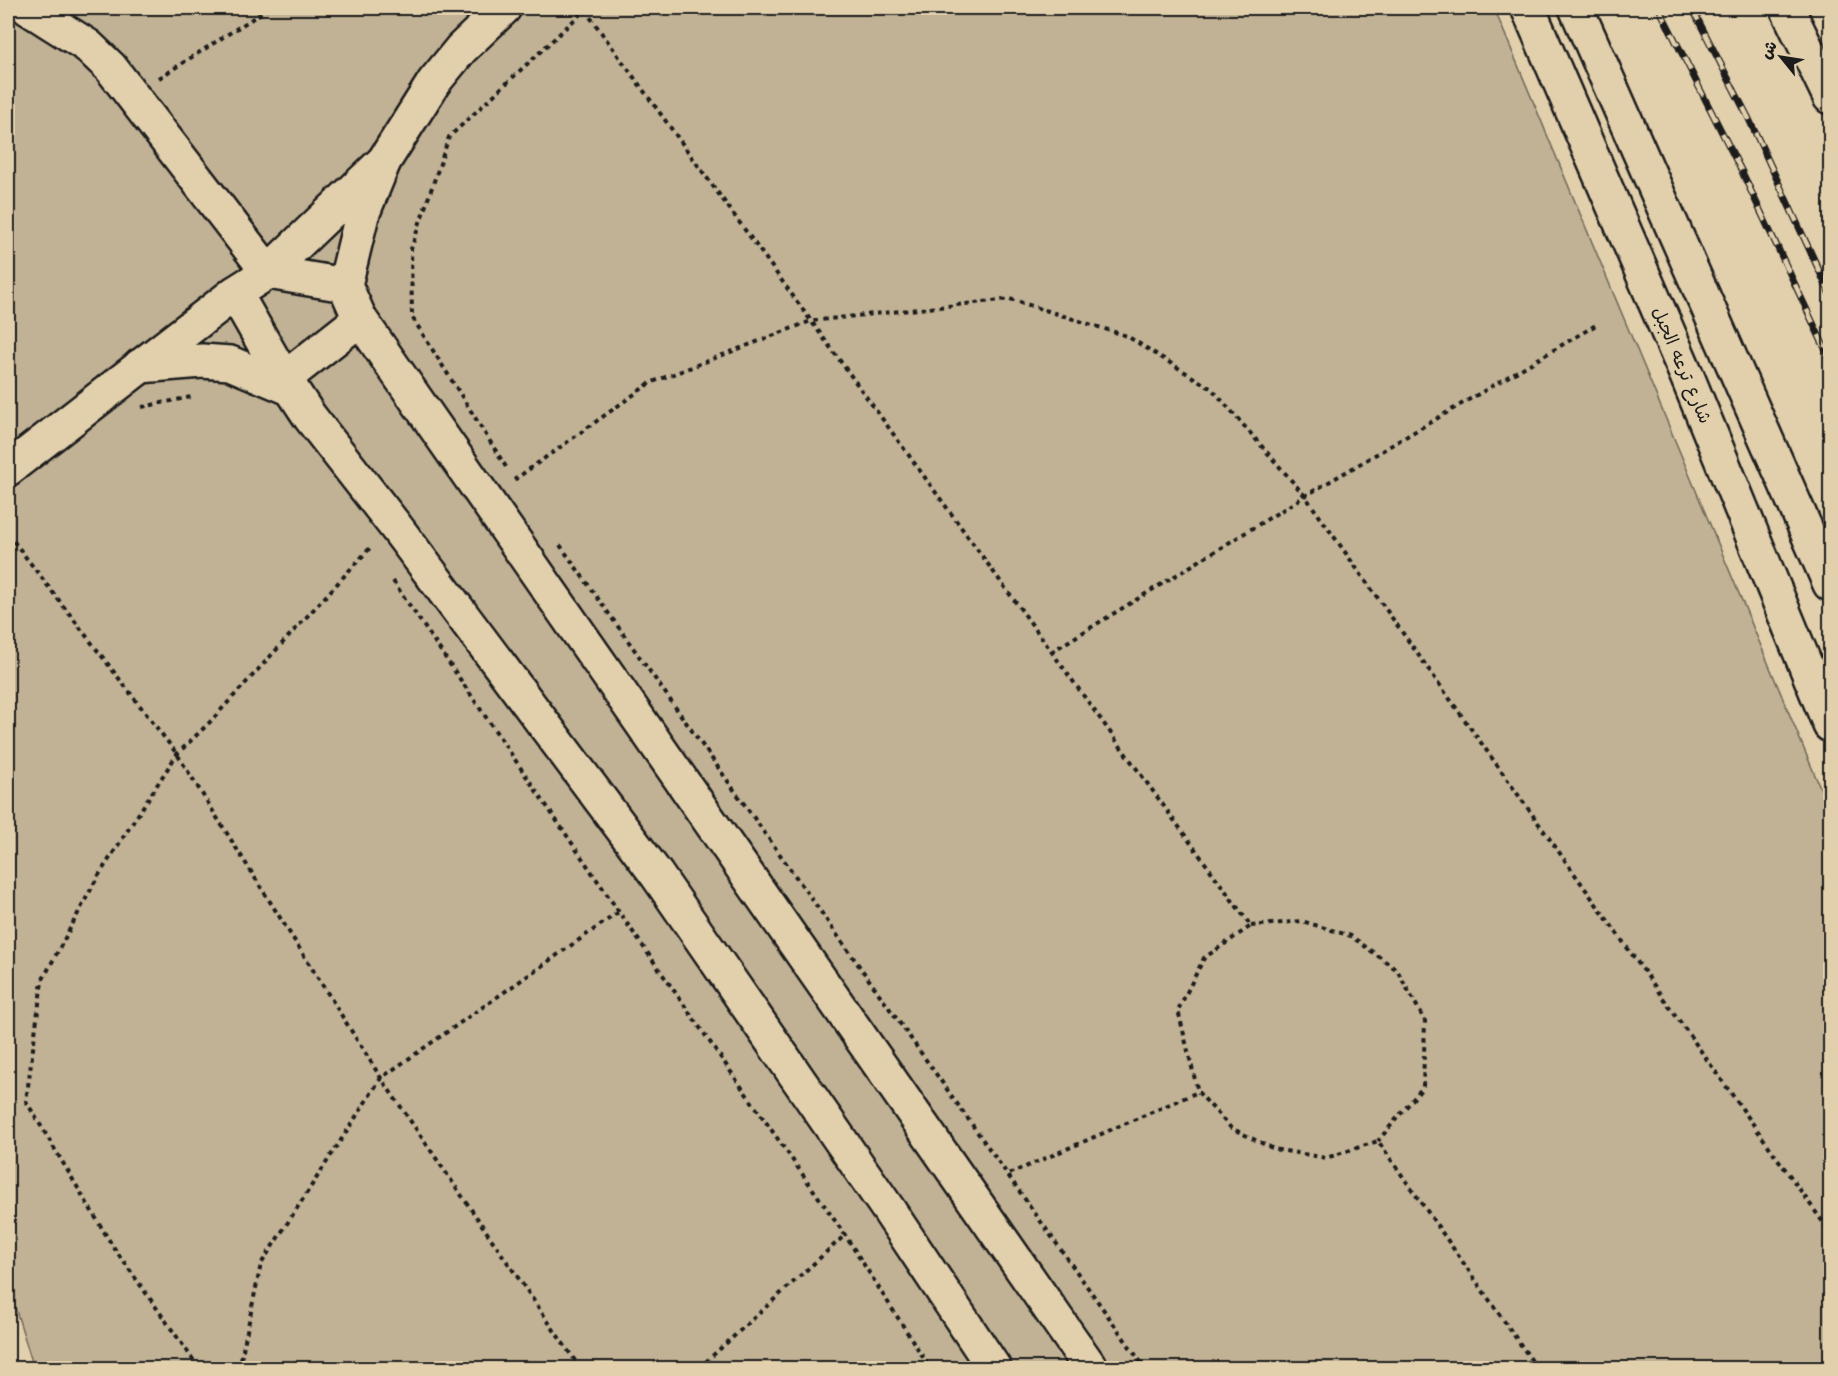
<svg xmlns="http://www.w3.org/2000/svg" width="1838" height="1376" font-family="'Architects Daughter','Playpen Sans Arabic',sans-serif">
	<rect width="100%" height="100%" fill="#e2d0ad"/>
	<filter id="ink" filterUnits="userSpaceOnUse"><feTurbulence type="fractalNoise" baseFrequency=".0167" numOctaves="2"/><feDisplacementMap in="SourceGraphic" scale="12" xChannelSelector="R" yChannelSelector="G"/><feConvolveMatrix kernelMatrix="1 2 1 2 8 2 1 2 1" color-interpolation-filters="sRGB"/></filter>
	<g filter="url(#ink)">
		<path fill="#c1b295" stroke="#6e6758" stroke-width="1.5" d="M8,8h1486l336,803v557h-1796l-26,-83z"/>
		<g fill="none" stroke-linecap="round" stroke-linejoin="round">
			<g stroke="#1c1c1c" stroke-width="38">
				<g id="minor">
					<path d="M28,8l60,38 23,22 157,204 77,13"/>
					<path d="M384,161l-22,54 -17,70 15,34 731,1049"/>
					<path d="M235,293l44,77 31,47 86,110 261,348 231,334 106,159"/>
					<path d="M140,366l62,-5 28,2 62,26"/>
					<path d="M285,378l75,-59"/>
					<path d="M8,469l227,-176 33,-21 116,-111 50,-79 27,-33 43,-41"/>
				</g>
			</g>
			<g stroke="#1c1c1c" stroke-width="38">
				<g id="major">
					<path d="M1528,8l159,368 143,349"/>
					<path d="M1576,8l254,576"/>
					<path d="M1787,8l43,89"/>
				</g>
			</g>
			<g stroke="#1c1c1c" stroke-width="4" stroke-dasharray="4.5 4.5" stroke-linecap="butt">
				<path d="M585,10l666,916 -47,32 -26,52 20,82 33,36 43,21 52,9 52,-17 159,227"/>
				<path d="M159,78l110,-70"/>
				<path d="M142,407l49,-10"/>
				<path d="M506,467l-94,-150 -1,-68 38,-112 138,-129"/>
				<path d="M514,480l136,-97 161,-62 199,-22 117,37 85,53 93,107 525,736"/>
				<path d="M8,534l169,220 204,324 199,290"/>
				<path d="M560,545l585,823"/>
				<path d="M393,581l226,331 226,323 85,133"/>
				<path d="M1051,652l254,-156 291,-171"/>
				<path d="M1251,926l51,-5 49,15 46,34 28,51 -2,66 -45,54"/>
				<path d="M1009,1174l189,-82"/>
				<path d="M199,1368l-87,-123 -86,-144 16,-120 55,-103 80,-124 32,-31 161,-175"/>
				<path d="M241,1368l-1,-4 21,-100 120,-186 238,-166"/>
				<path d="M699,1368l146,-133"/>
			</g>
			<use href="#minor" stroke="#e2d0ad" stroke-width="33"/>
			<use href="#major" stroke="#e2d0ad" stroke-width="33"/>
			<g stroke="#1c1c1c" stroke-width="7">
				<g id="rail">
					<path d="M1659,8l84,166 87,185"/>
					<path d="M1692,8l56,109 82,177"/>
				</g>
			</g>
			<use href="#rail" stroke="#e2d0ad" stroke-width="4.5" stroke-dasharray="14" stroke-linecap="butt"/>
		</g>
	</g>
	<g text-anchor="middle" stroke-width="4.5" stroke-linejoin="round" paint-order="stroke">
		<g font-size="18" fill="#1c1c1c" stroke="#e2d0ad">
			<text transform="translate(1682 365) rotate(67)" y="6">شارع ترعه الجبل</text>
		</g>
	</g>
	<rect width="1838" height="1376" fill="none" stroke="#e2d0ad" stroke-width="30"/>
	<rect x="15" y="15" width="1808" height="1346" fill="none" stroke="#1c1c1c" stroke-width="2" filter="url(#ink)"/>
	<g transform="translate(1781 57) rotate(300)" stroke="#e2d0ad" stroke-width="4.5" paint-order="stroke">
	<path d="M0-4.5L10 22L0 15L-10 22Z" fill="#1c1c1c"/>
	<text y="-9" font-size="16" font-weight="bold" text-anchor="middle" fill="#1c1c1c">ش</text>
	</g>
</svg>
